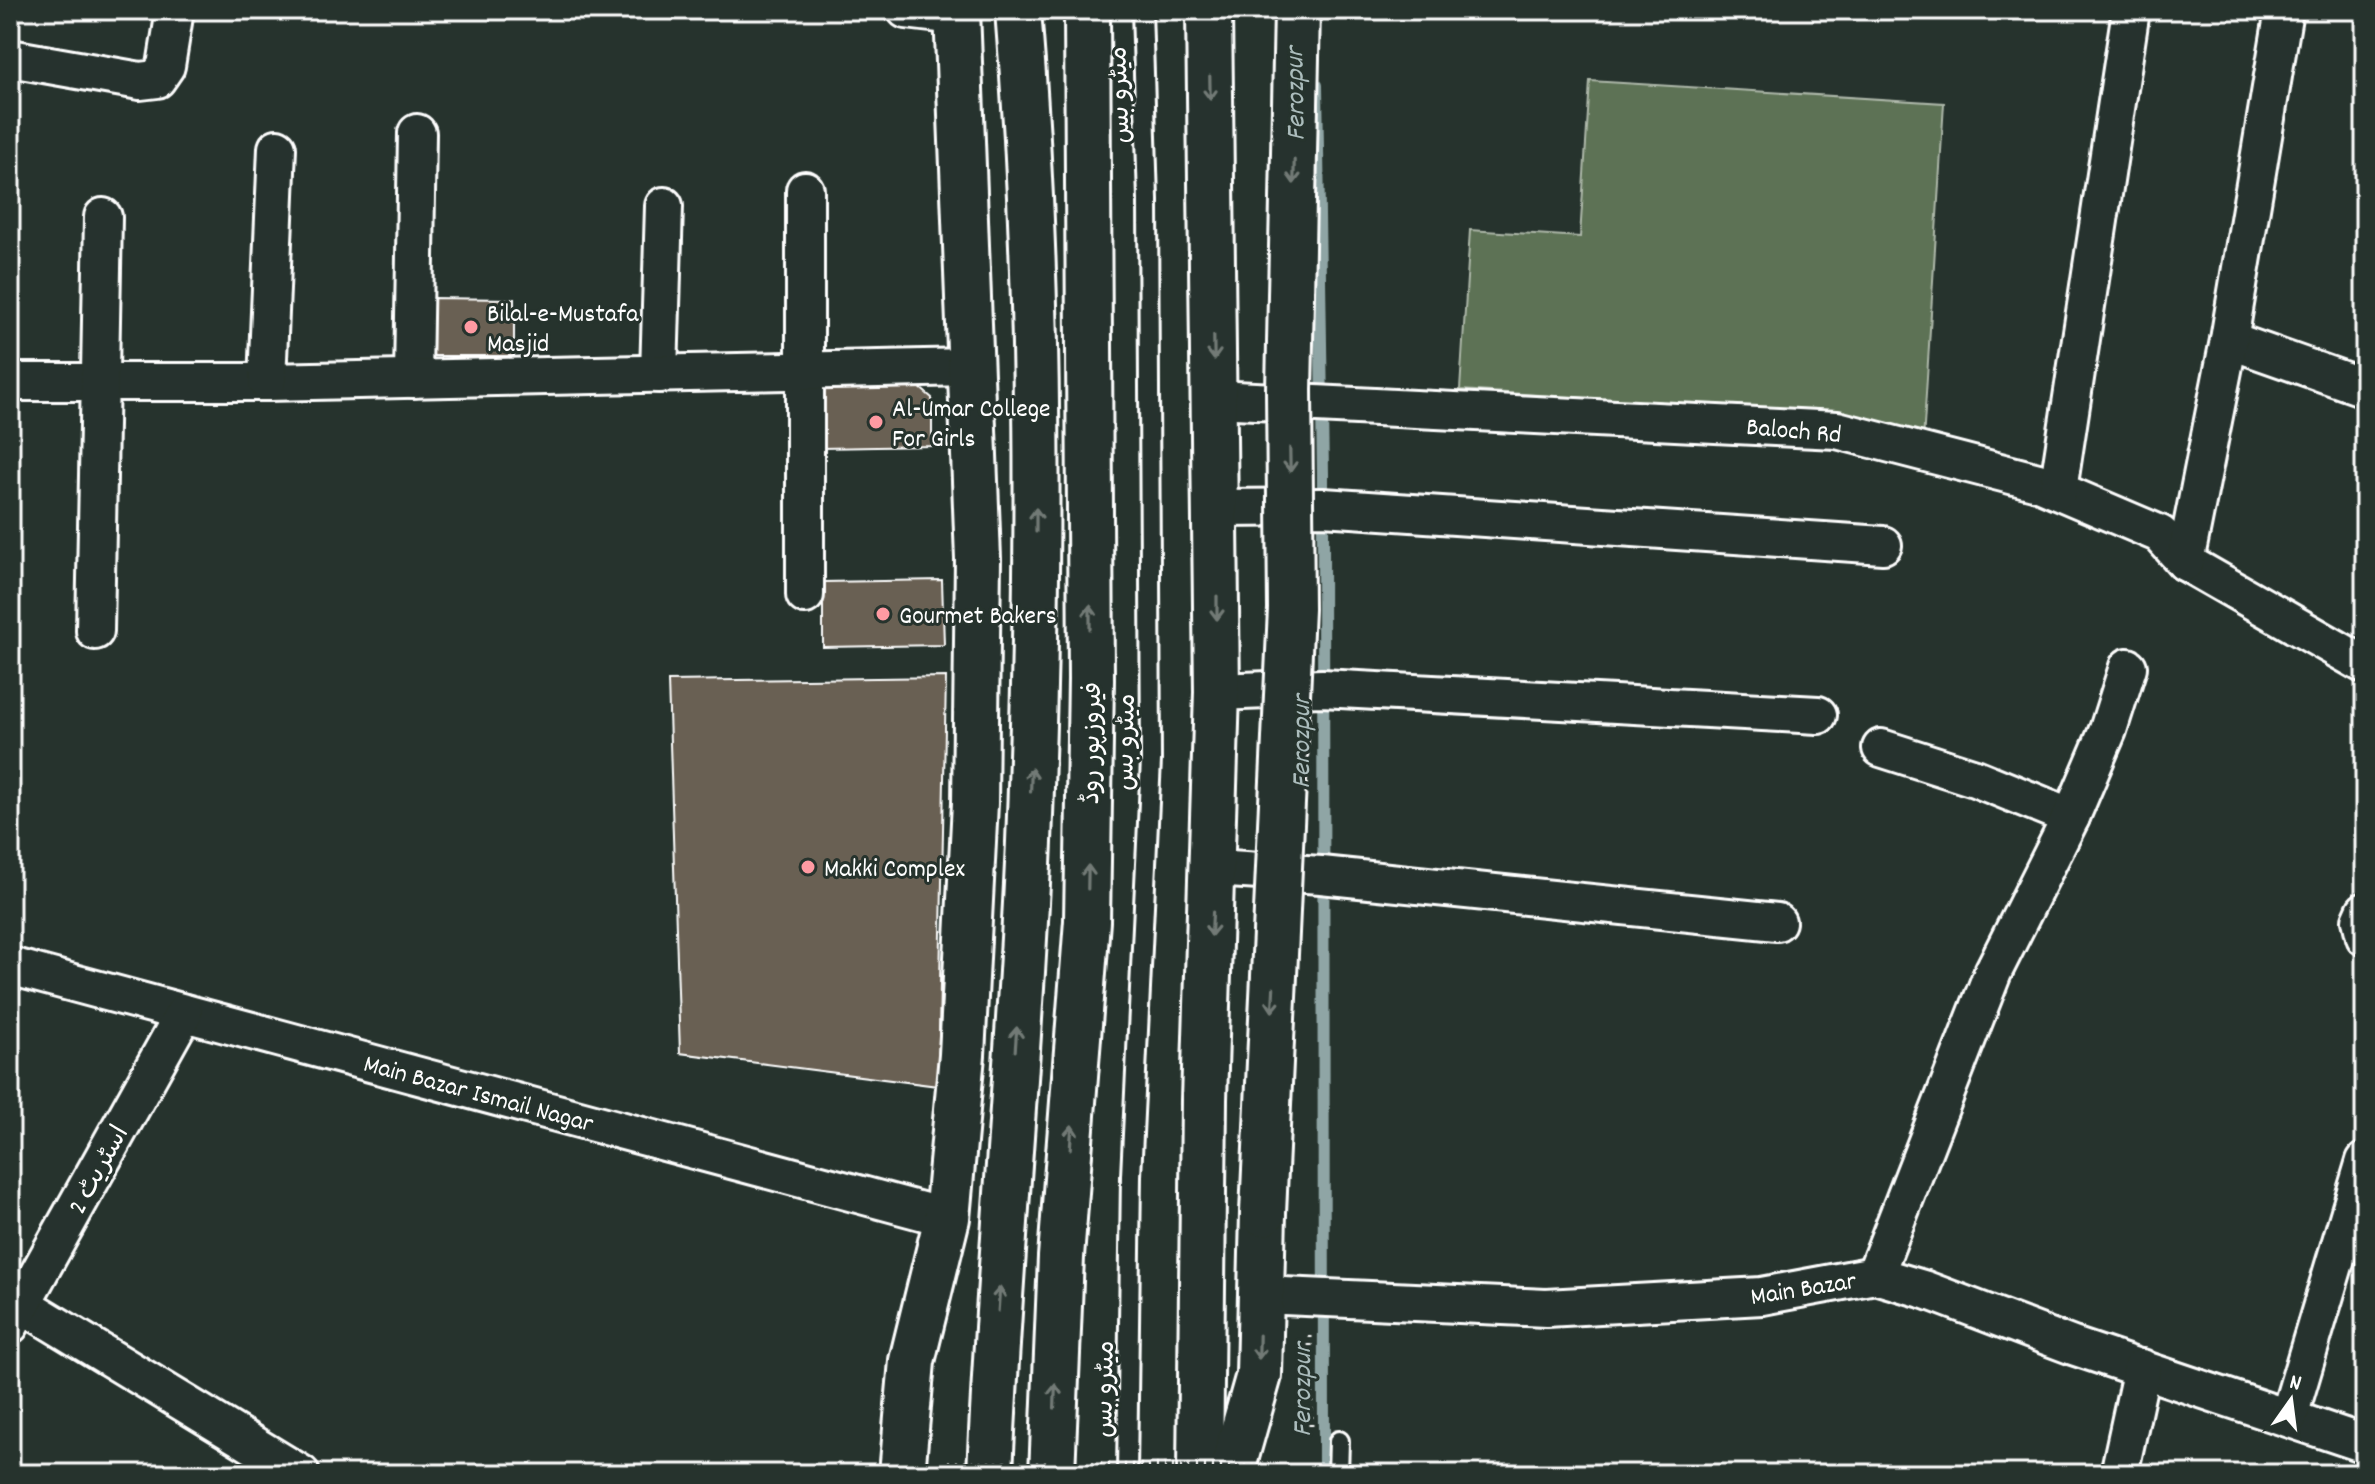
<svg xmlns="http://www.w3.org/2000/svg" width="2375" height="1484" font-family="Dekko,'Playpen Sans Arabic',sans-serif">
	<rect width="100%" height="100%" fill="#26332d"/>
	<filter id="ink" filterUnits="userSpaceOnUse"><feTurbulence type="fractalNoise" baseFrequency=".0125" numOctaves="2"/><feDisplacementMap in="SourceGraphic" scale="16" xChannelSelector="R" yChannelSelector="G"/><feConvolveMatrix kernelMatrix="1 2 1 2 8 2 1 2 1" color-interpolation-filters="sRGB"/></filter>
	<g filter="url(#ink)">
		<path fill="#5d7255" stroke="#aeb8aa" stroke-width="2" d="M1590,81l354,22 -21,339 -70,-27 -393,-25 10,-160 110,7z"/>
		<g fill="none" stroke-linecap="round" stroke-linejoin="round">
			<path stroke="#8fa5a5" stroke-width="12" d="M1317,85l6,388 1,1001"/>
		</g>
		<g fill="#696052" stroke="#fff" stroke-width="2">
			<path d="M428,298l86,1v57h-86z"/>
			<path d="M919,387l13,11v48l-111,2v-60z"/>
			<path d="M942,580l2,65 -121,2v-65z"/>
			<path d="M946,677l-8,409 -258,-33 -12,-372z"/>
		</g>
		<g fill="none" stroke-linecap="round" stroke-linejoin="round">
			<g stroke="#fff" stroke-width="24">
				<g id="service">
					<path d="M1127,1474l4,-298 20,-416 -3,-560 -6,-190"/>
					<path d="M1338,1474l1,-33"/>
				</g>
			</g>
			<g stroke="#fff" stroke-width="42">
				<g id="minor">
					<path d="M906,10l51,6"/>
					<path d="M10,58l130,23 17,-2 9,-13 9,-56"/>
					<path d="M805,190v405"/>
					<path d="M2229,340l136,48"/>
					<path d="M659,374l5,-168"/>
					<path d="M413,379l4,-246"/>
					<path d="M10,382h257l703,-15"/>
					<path d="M267,382l10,-234"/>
					<path d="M1214,399l623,31 201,52 122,52 25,28 180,103"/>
					<path d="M2058,490l73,-480"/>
					<path d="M1217,508l106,-1 560,38"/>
					<path d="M2185,562l44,-222 55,-330"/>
					<path d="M95,631l8,-414"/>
					<path d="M1217,692l105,-4 496,27"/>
					<path d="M1881,748l94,30 96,39"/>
					<path d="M1214,868l107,7 456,47"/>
					<path d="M2365,911l-4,9 4,17"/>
					<path d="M10,966l937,252"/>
					<path d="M1875,1275l118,-303 78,-155 37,-87 20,-63"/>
					<path d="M1261,1295l285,13 216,-12 113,-21 51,15 147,56 292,98"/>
					<path d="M10,1297l291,177"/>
					<path d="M10,1325l174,-312"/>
					<path d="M2289,1416l76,-255"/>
					<path d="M2119,1474l23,-106"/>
				</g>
			</g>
			<g stroke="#fff" stroke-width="50">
				<path id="tertiary" d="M902,1474l10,-113 35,-143 15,-163 13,-252 3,-244 -21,-549"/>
			</g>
			<g stroke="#fff" stroke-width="50">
				<g id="primary">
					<path d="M990,1474c9,-211 30,-421 39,-632 11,-278 12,-555 -11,-832"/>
					<path d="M1052,1474l9,-217 26,-336 4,-242 -4,-669"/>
					<path d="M1200,1474l4,-374 13,-408 -8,-682"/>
					<path d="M1231,1474l28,-99 4,-162"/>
				</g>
			</g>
			<path stroke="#fff" stroke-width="5" stroke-dasharray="2 6" stroke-linecap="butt" d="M1310,1336l1,93"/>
			<use href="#service" stroke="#26332d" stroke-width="18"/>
			<use href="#minor" stroke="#26332d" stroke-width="36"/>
			<use href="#tertiary" stroke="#26332d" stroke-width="44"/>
			<use href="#primary" stroke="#26332d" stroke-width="44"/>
			<g stroke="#fff" stroke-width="50" stroke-linecap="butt">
				<path id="primary-bridge" d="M1263,1213l28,-604 -2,-219 8,-380"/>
			</g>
			<path stroke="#fff" stroke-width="5" stroke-dasharray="2 6" stroke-linecap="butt" d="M948,1463l363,5"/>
			<use href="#primary-bridge" stroke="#26332d" stroke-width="44"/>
		</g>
		<defs><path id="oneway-shaft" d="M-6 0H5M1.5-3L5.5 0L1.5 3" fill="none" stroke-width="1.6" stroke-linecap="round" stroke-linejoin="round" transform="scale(2)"/></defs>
		<g stroke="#727a76">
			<use href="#oneway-shaft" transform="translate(1210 88) rotate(89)"/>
			<use href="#oneway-shaft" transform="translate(1294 172) rotate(91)"/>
			<use href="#oneway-shaft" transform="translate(1214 348) rotate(89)"/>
			<use href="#oneway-shaft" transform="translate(1290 460) rotate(89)"/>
			<use href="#oneway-shaft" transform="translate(1036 520) rotate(-90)"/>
			<use href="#oneway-shaft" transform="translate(1217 608) rotate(90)"/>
			<use href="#oneway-shaft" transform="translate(1090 617) rotate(-90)"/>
			<use href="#oneway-shaft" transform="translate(1031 780) rotate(-88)"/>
			<use href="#oneway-shaft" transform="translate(1088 877) rotate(-89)"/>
			<use href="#oneway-shaft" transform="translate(1212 924) rotate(93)"/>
			<use href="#oneway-shaft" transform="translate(1273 1000) rotate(93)"/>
			<use href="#oneway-shaft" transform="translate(1016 1039) rotate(-86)"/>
			<use href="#oneway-shaft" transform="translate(1071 1137) rotate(-86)"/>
			<use href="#oneway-shaft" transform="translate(999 1299) rotate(-86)"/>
			<use href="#oneway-shaft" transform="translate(1259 1347) rotate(91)"/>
			<use href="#oneway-shaft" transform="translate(1055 1396) rotate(-88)"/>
		</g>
	</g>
	<g fill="#ff9aa2" stroke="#26332d" stroke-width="3">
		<circle cx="471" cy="327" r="8"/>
		<circle cx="876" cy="422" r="8"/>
		<circle cx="883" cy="614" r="8"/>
		<circle cx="808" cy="867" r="8"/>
	</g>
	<g text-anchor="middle" stroke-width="6" stroke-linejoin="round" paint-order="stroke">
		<g font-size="26" fill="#fff" stroke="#26332d">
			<text transform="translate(1118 95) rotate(-92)" y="9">میٹرو بس</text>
			<text transform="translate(1794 429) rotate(5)" y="9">Baloch Rd</text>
			<text transform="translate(1124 742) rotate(-89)" y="9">میٹرو بس</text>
			<text transform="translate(1090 743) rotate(-89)" y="9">فیروزپور روڈ</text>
			<text transform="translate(479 1092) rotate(15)" y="9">Main Bazar Ismail Nagar</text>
			<text transform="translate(97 1169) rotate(-61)" y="9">اسٹریٹ 2</text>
			<text transform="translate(1803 1287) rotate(-9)" y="9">Main Bazar</text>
			<text transform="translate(1103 1389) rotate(-89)" y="9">میٹرو بس</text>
		</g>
		<g font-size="26" fill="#fff" stroke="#26332d" text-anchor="start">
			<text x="487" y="321">Bilal-e-Mustafa<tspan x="487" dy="30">Masjid</tspan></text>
			<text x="892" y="416">Al-Umar College<tspan x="892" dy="30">For Girls</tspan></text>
			<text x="899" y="623">Gourmet Bakers</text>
			<text x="824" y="876">Makki Complex</text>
		</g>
		<g font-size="28" font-style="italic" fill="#abbcbc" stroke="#26332d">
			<text transform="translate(1293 94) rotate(-91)" y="10">Ferozpur</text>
			<text transform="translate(1299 742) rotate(-90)" y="10">Ferozpur</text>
			<text transform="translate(1300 1390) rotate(-90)" y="10">Ferozpur</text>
		</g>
	</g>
	<rect width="2375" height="1484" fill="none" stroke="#26332d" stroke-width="40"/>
	<rect x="20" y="20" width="2335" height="1444" fill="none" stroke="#fff" stroke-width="3" filter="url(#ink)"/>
	<g transform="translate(2291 1400) rotate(14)" stroke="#26332d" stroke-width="6" paint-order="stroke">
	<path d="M0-6L14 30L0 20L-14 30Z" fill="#ffffff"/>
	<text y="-12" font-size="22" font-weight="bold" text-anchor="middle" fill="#ffffff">N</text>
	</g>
</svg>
